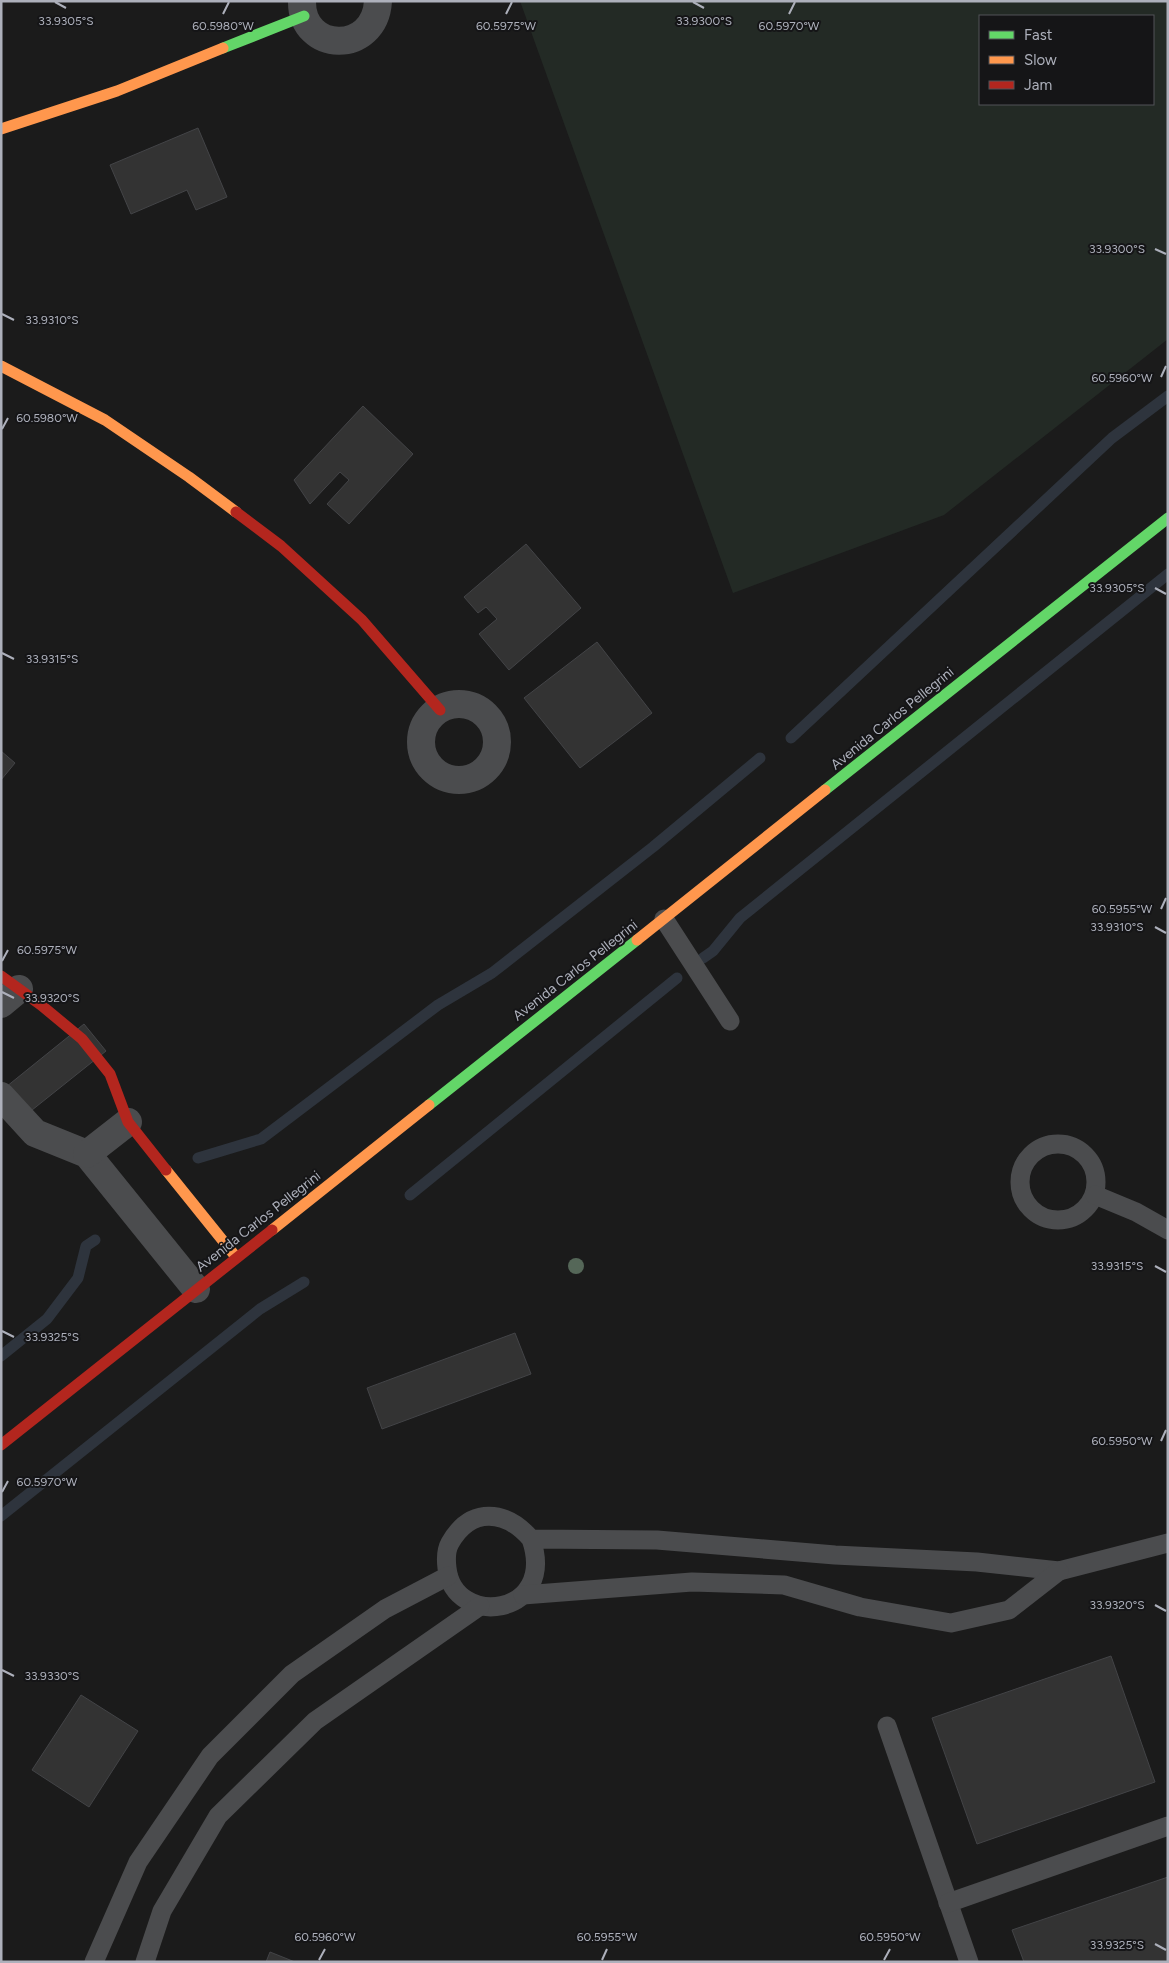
<svg xmlns="http://www.w3.org/2000/svg" width="1169" height="1963" font-family="Figtree,sans-serif">
	<rect width="100%" height="100%" fill="#1b1b1b"/>
	<path fill="#232a25" fill-rule="evenodd" d="M520,1h648v338l-224,176 -211,78zM980,16h173v88h-173z"/>
	<g fill="none" stroke-linecap="round" stroke-linejoin="round">
		<g stroke="#2e343d" stroke-width="11">
			<path d="M791,738l321,-300 56,-42"/>
			<path d="M703,958l10,-7 27,-33 428,-344"/>
			<path d="M198,1158l63,-19 177,-134 54,-32 161,-126 107,-89"/>
			<path d="M410,1195l267,-217"/>
			<path d="M1,1356l46,-37 31,-41 8,-32 9,-6"/>
			<path d="M1,1516l259,-207 44,-27"/>
		</g>
	</g>
	<g fill="#333" stroke="#434447">
		<path d="M198,128l29,69 -31,13 -9,-20 -56,24 -21,-49z"/>
		<path d="M363,406l50,48 -64,70 -22,-20 22,-24 -9,-8 -30,32 -16,-24z"/>
		<path d="M526,544l55,64 -72,62 -30,-36 18,-15 -11,-12 -8,6 -14,-16z"/>
		<path d="M597,642l55,71 -72,55 -56,-70z"/>
		<path d="M1,751l14,12 -14,17z"/>
		<path d="M84,1024l22,27 -94,75 -11,-35z"/>
		<path d="M515,1333l16,41 -149,55 -15,-41z"/>
		<path d="M1111,1656l44,126 -178,62 -45,-126z"/>
		<path d="M81,1695l57,36 -49,76 -57,-37z"/>
		<path d="M1168,1877v85h-144l-12,-32z"/>
		<path d="M270,1952l25,10h-29z"/>
	</g>
	<g fill="none" stroke-linecap="round" stroke-linejoin="round">
		<g stroke="#4b4c4e" stroke-width="19">
			<path d="M664,919l66,102"/>
			<circle cx="1058" cy="1182" r="38"/>
			<path d="M1095,1195l41,17 32,18"/>
			<path d="M531,1539c27,78 -77,90 -84,29 -1,-8 -1,-18 3,-25 21,-37 56,-33 81,-4l126,1 178,15 142,7 82,9 109,-28"/>
			<path d="M523,1595l169,-13 92,3 76,22 91,16 58,-13 50,-39"/>
			<path d="M887,1726l82,236"/>
			<path d="M948,1903l220,-77"/>
			<path d="M94,1962l44,-100 72,-106 82,-82 93,-65 63,-33"/>
			<path d="M145,1962l17,-51 56,-95 97,-95 165,-115"/>
		</g>
		<g stroke="#4b4c4e" stroke-width="28">
			<path d="M302,1c-1,52 73,54 76,0"/>
			<circle cx="459" cy="742" r="38"/>
			<path d="M1,1004l18,-15"/>
			<path d="M1,1096l34,37 52,21 109,135"/>
			<path d="M87,1154l41,-32"/>
		</g>
		<g stroke="#63d668" stroke-width="11">
			<path d="M223,48l81,-32"/>
			<path d="M825,790l343,-272"/>
			<path d="M429,1105l208,-165"/>
		</g>
		<g stroke="#ff974d" stroke-width="11">
			<path d="M1,129l116,-38 106,-43"/>
			<path d="M1,366l104,54 84,57 47,35"/>
			<path d="M637,940l188,-150"/>
			<path d="M166,1170l70,87"/>
			<path d="M272,1230l157,-125"/>
		</g>
		<g stroke="#b3261e" stroke-width="11">
			<path d="M236,512l45,34 81,74 78,90"/>
			<path d="M1,976l40,29 41,34 28,35 18,48 38,48"/>
			<path d="M1,1445l271,-215"/>
		</g>
	</g>
	<circle fill="#556758" cx="576" cy="1266" r="8"/>
	<path fill="none" stroke="#adb0bb" stroke-width="2" d="M55,2l11,6M693,2l11,6M223,14l6,-12M506,14l6,-12M789,14l6,-12M1155,249l11,5M2,314l12,6M1161,377l5,-11M2,429l6,-11M1155,588l11,6M2,653l12,6M1161,909l5,-11M1155,927l11,6M2,961l6,-11M2,992l12,6M1155,1266l11,6M2,1331l12,6M1161,1441l5,-11M2,1492l6,-11M1155,1605l11,6M2,1670l12,6M1155,1944l11,6M319,1960l6,-11M602,1960l5,-11M884,1960l6,-11"/>
	<g text-anchor="middle" stroke-width="4" stroke-linejoin="round" paint-order="stroke">
		<g font-size="14" fill="#adb0bb" stroke="#151517">
			<text transform="translate(892 718) rotate(-39)" y="5">Avenida Carlos Pellegrini</text>
			<text transform="translate(575 970) rotate(-38)" y="5">Avenida Carlos Pellegrini</text>
			<text transform="translate(258 1221) rotate(-38)" y="5">Avenida Carlos Pellegrini</text>
		</g>
	</g>
	<g font-size="12" text-anchor="middle" fill="#adb0bb" stroke="#151517" stroke-width="4" stroke-linejoin="round" paint-order="stroke">
		<text x="66" y="25">33.9305°S</text>
		<text x="704" y="25">33.9300°S</text>
		<text x="223" y="30">60.5980°W</text>
		<text x="506" y="30">60.5975°W</text>
		<text x="789" y="30">60.5970°W</text>
		<text x="1117" y="253">33.9300°S</text>
		<text x="52" y="324">33.9310°S</text>
		<text x="1122" y="382">60.5960°W</text>
		<text x="47" y="422">60.5980°W</text>
		<text x="1117" y="592">33.9305°S</text>
		<text x="52" y="663">33.9315°S</text>
		<text x="1122" y="913">60.5955°W</text>
		<text x="1117" y="931">33.9310°S</text>
		<text x="47" y="954">60.5975°W</text>
		<text x="52" y="1002">33.9320°S</text>
		<text x="1117" y="1270">33.9315°S</text>
		<text x="52" y="1341">33.9325°S</text>
		<text x="1122" y="1445">60.5950°W</text>
		<text x="47" y="1486">60.5970°W</text>
		<text x="1117" y="1609">33.9320°S</text>
		<text x="52" y="1680">33.9330°S</text>
		<text x="325" y="1941">60.5960°W</text>
		<text x="607" y="1941">60.5955°W</text>
		<text x="890" y="1941">60.5950°W</text>
		<text x="1117" y="1949">33.9325°S</text>
	</g>
	<rect width="1169" height="1963" fill="none" stroke="#adb0bb" stroke-width="5"/>
	<rect x="979" y="15" width="175" height="90" fill="#151517" stroke="#525359"/>
	<rect x="989" y="31" width="25" height="8" fill="#63d668" stroke="#525359"/>
	<text x="1024" y="40" font-size="15" fill="#adb0bb">Fast</text>
	<rect x="989" y="56" width="25" height="8" fill="#ff974d" stroke="#525359"/>
	<text x="1024" y="65" font-size="15" fill="#adb0bb">Slow</text>
	<rect x="989" y="81" width="25" height="8" fill="#b3261e" stroke="#525359"/>
	<text x="1024" y="90" font-size="15" fill="#adb0bb">Jam</text>
</svg>
